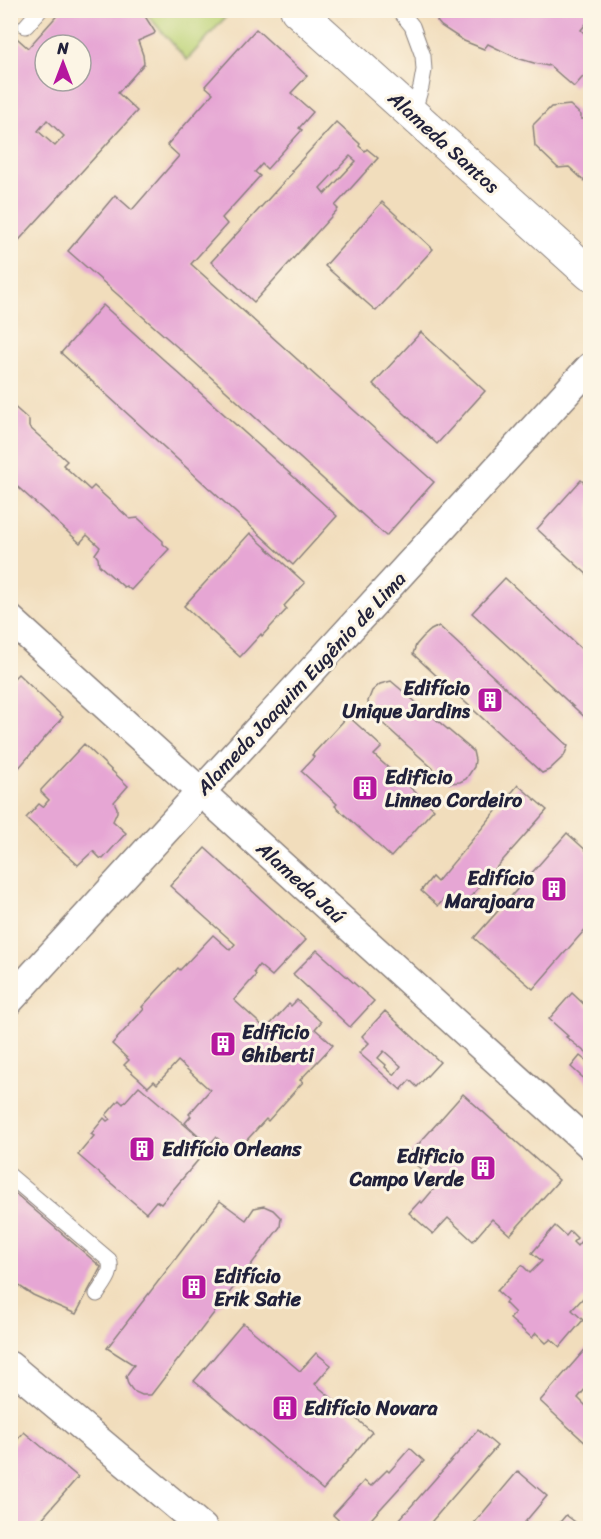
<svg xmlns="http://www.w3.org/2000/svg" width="601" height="1539" font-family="Sriracha,sans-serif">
	<rect width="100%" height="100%" fill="#fcf5e5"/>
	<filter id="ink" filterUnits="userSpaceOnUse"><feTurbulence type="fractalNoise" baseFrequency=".0167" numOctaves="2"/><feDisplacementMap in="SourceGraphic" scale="12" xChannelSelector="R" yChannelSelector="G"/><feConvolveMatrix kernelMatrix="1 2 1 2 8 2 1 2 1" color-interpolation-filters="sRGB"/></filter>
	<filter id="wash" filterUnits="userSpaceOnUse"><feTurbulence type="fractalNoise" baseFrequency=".008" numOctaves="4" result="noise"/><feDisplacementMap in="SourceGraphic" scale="24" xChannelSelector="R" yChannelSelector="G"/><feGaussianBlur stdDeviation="1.35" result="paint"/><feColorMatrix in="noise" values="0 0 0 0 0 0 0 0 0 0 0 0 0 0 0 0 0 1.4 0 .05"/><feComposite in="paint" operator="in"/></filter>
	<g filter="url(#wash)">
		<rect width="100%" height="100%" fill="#f1ddbc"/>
		<path fill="#bed479" stroke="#707b5a" stroke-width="1.5" d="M144,11h87l-44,49z"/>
		<g id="blocks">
			<g fill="#e6a6d4" fill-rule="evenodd">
				<path d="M62,10h79l14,22 -1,2 -16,7 5,14 1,9 -26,29 19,18 -127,139v-218l18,16zM45,45h36v36h-36zM47,120l17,16 -9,10 -17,-15z"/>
				<path d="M430,10h160v9l-9,11 9,9 -1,9 1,21 -16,18 -25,-22 -1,1 -14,-3 -17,-5 -29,-14 -4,5 -20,-8 -23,-15 -4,-5 1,-3z"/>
				<path d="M256,29l51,47 -16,17 22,19 -14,16 3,2 -35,39 -5,-5 -7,8 5,4 -38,42 5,6 -36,40 243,218 -48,54 -203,-184 -115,-101 47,-56 17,15 47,-54 -12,-11 46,-52 -8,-7z"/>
				<path d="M570,105l11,10v4h3l6,6v61l-21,-19 -11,1 -23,-22 -2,-21 18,-18z"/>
				<path d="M336,122l24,22 -1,2 6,5 2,-2 11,9 -43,48 3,3 -84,93 -43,-40 82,-90 -2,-1zM350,156l6,5 -31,33 -5,-6z"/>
				<path d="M382,202l51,47 -57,62 -51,-45z"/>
				<path d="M103,305l234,211 -44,49 -232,-212z"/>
				<path d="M421,332l64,59 -48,53 -64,-60z"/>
				<path d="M10,403l19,17v7l38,34 -4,4 27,25 4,-4 36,33 8,-1 25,23v3l6,5 -38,41 -5,-4 -2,1 -25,-22 -1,-7 -3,-4 5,-7 -13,-12 -7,8 -70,-63v-3l5,-5 -5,-5z"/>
				<path d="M581,480l9,8v89l-53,-48z"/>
				<path d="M250,533l55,50 -21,23 3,3 -25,27 -1,-2 -21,23 -56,-51z"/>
				<path d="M505,578l85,79v65l-118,-109z"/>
				<path d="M439,626l129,120 -4,10 -15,14 -7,3 -129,-119 3,-9 7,-8 8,-7z"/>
				<path d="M18,674l45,43 -53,61v-96z"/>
				<path d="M391,681l82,70 2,9 -1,7 -8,12 -6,3 -11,1 -80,-72 -1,-10 4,-10 8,-7z"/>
				<path d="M348,716l34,31 -8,8 60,54 -43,48 -56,-51 2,-2 -36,-33 13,-14 -2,-2z"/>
				<path d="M84,744l44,42 -14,16 3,6v4l-4,9 13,12 -23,26 -3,-1 -7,-7 -15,14 -52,-47 12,-13 1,-1 4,3 4,-5 2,-2 -8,-8v-2z"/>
				<path d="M518,785l29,25 -89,101 -14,-12 -6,7 -17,-15 11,-14 5,5z"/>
				<path d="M567,833l23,21v70l-57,65 -59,-51z"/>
				<path d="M205,848l101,92 -34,36 -13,-11 -5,7 2,3 -22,25 32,29 23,-25 2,2 6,-6 24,22 -6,7 18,16 -33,35 3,2 -35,39 -2,-2 -32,35 -18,-17 -7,8 -24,-22 6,-7 -2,-2 21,-24 -32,-29 -21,23 -3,-3 -6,6 -24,-22 5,-5 -17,-16 32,-35 -2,-2 36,-39 2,2 33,-35 17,15 5,-6 -65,-58z"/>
				<path d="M317,950l57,51 -24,26 -57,-53z"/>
				<path d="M572,993l18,17v46l-24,-19 2,-1 -19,-17z"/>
				<path d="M385,1011l55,51 -23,25 -7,-7 -9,10 -42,-37 10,-10 -7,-7zM384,1051l17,15 -7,9 -9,-8 1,-2 -8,-7z"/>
				<path d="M580,1056l10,8v20l-19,-17z"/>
				<path d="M139,1086l67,57 -11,13 4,3 -38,45 -5,-3 -10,12 -68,-58 16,-19 -3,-2 13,-16 3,3 3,-2 -4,-4 13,-15 4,4z"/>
				<path d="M463,1094l96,86 -49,55 -18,-16 -19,22 -25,-23 -15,16 -24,-21 11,-12 2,2 16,-19 -31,-27z"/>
				<path d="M10,1189l91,78 -25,47 -23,-10 -20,-9 -23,-15z"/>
				<path d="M220,1201l26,19 8,-12 10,-2 9,4 8,8 -1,9 -129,168h-9l-9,-4 -5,-7 -2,-8 8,-11 -27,-17z"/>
				<path d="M555,1226l11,10 4,-5 7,7 -4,4 4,4 8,-10 5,5v64l-7,-7 -11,12 11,10 -23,27 -9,-8 -5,4 -10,-10 -4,5 -22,-19 5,-6 -10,-10 2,-3 -10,-9 25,-26 8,8 12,-12 -10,-8z"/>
				<path d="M243,1323l57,48 16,-18 15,12 -16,19 57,48 -49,58 -129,-109z"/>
				<path d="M590,1344v39l-12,15 12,12v37l-50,-46z"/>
				<path d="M478,1430l19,16 -71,82h-34z"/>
				<path d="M24,1432l54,45 -44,51h-24v-80z"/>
				<path d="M410,1448l14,13 -61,67h-16l-14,-13 31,-34 7,5 16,-16 2,2z"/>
				<path d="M518,1471l29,25 -27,32h-50z"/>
				<path d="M566,1515l17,13h-28z"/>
			</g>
		</g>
	</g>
	<g filter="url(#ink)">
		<use href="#blocks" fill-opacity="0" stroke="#8a807c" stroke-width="1.5"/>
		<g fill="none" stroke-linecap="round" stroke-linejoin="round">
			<g stroke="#8a807c" stroke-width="17">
				<g id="lane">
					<path d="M399,10l13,16 11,30 1,14 -3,17 -8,27"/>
					<path d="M26,26l14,-16"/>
					<path d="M10,1176l99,84c5,13 -5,23 -12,34"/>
				</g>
			</g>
			<g stroke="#8a807c" stroke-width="31">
				<g id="street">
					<path d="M10,619l580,526"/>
					<path d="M10,1000l580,-633"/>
					<path d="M10,1366l193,162"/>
				</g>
			</g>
			<g stroke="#8a807c" stroke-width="35">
				<path id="secondary" d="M297,10l293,264"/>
			</g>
			<use href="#lane" stroke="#fff" stroke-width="15"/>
			<use href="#street" stroke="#fff" stroke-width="28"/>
			<use href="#secondary" stroke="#fff" stroke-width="33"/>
		</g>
	</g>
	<defs>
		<g id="building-square" transform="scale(1.35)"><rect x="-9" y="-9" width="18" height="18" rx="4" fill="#b5179e" stroke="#fcf5e5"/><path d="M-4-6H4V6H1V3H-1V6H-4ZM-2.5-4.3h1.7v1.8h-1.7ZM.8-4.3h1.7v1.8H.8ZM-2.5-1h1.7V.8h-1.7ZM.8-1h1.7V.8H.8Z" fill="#fff"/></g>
	</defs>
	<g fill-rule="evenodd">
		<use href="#building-square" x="490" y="700"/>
		<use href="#building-square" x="365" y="788"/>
		<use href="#building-square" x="554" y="889"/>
		<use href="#building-square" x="223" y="1044"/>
		<use href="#building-square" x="142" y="1149"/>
		<use href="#building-square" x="483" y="1168"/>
		<use href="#building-square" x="194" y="1287"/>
		<use href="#building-square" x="285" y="1408"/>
	</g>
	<g text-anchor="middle" stroke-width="6" stroke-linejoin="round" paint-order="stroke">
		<g font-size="20" fill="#22223b" stroke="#fcf5e5">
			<text transform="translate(444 142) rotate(42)" y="7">Alameda Santos</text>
			<text transform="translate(301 683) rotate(-47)" y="7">Alameda Joaquim Eugênio de Lima</text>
			<text transform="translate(301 882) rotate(42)" y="7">Alameda Jaú</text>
		</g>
		<g font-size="20" font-weight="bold" fill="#22223b" stroke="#fcf5e5" text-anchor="start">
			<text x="470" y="695" text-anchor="end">Edifício<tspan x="470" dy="23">Unique Jardins</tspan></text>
			<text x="385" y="784">Edificio<tspan x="385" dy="23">Linneo Cordeiro</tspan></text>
			<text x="534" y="885" text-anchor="end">Edifício<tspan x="534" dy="23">Marajoara</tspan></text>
			<text x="242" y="1039">Edificio<tspan x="242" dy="23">Ghiberti</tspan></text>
			<text x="162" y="1156">Edifício Orleans</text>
			<text x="464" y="1163" text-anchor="end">Edificio<tspan x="464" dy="23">Campo Verde</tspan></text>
			<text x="214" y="1283">Edifício<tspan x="214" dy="23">Erik Satie</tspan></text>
			<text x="304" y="1415">Edifício Novara</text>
		</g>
	</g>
	<rect width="601" height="1539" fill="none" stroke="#fcf5e5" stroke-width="36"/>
	<g transform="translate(63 63)"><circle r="28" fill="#fcf5e5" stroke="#a5a1a1" stroke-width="1.5"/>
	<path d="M0-4.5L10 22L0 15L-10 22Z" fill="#b5179e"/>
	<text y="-9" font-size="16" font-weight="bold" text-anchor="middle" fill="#22223b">N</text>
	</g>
</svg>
